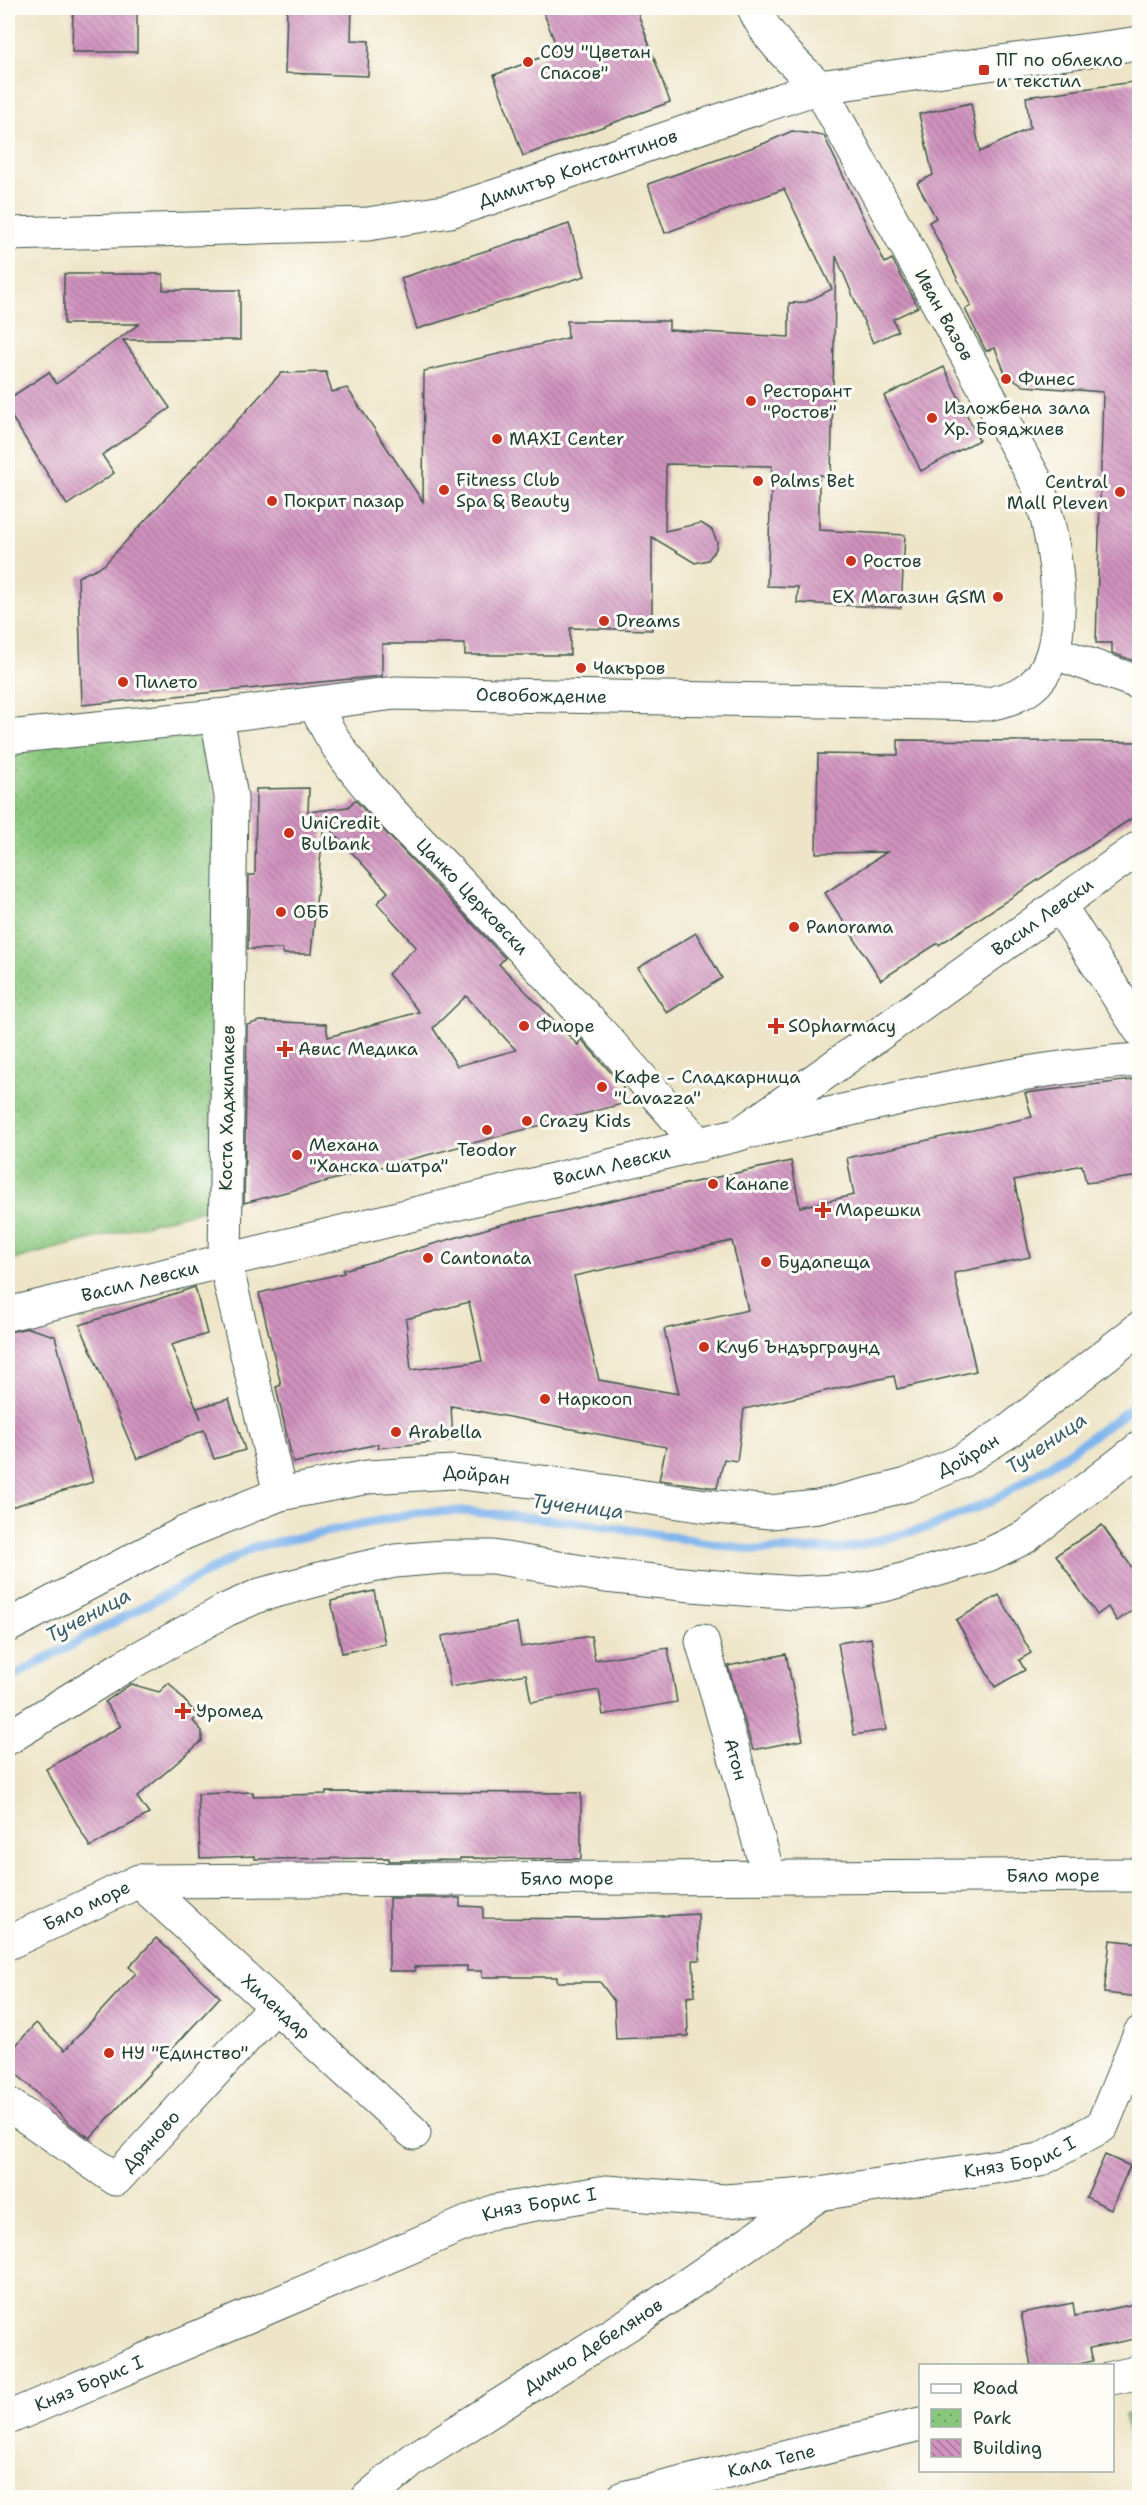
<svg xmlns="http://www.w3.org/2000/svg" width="1147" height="2505" font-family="'Shantell Sans',sans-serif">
	<defs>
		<pattern id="park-dots" width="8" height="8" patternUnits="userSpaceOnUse" patternTransform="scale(1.5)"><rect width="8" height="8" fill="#89c77d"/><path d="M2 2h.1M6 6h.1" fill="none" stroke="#6fa367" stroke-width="1.8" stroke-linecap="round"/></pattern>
		<pattern id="building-back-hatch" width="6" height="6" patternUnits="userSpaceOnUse" patternTransform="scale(1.5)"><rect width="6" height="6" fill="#d092be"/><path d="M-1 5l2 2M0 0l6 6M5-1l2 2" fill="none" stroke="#a8789b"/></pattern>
	</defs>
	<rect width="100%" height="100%" fill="#fdfcf7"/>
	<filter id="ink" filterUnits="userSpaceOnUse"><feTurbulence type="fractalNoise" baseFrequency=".0167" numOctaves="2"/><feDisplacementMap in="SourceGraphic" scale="12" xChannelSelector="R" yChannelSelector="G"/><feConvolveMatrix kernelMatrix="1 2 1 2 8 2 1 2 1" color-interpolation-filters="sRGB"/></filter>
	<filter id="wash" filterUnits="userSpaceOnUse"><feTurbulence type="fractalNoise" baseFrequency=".008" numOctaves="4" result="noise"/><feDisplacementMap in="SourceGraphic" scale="24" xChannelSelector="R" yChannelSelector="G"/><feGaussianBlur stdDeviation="1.35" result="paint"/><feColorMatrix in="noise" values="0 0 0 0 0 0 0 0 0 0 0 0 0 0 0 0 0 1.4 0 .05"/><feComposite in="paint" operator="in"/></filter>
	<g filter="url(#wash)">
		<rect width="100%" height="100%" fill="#eee5c8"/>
		<path fill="url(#park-dots)" stroke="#548258" stroke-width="1.5" d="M193,710l23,93 -6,405 -202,53v-524z"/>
		<path fill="#89c77d" stroke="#548258" stroke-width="1.5" d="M1139,2411h1l-1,75 -15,-71z"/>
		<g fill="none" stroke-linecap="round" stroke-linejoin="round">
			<path stroke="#7eb4ed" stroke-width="9" d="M8,1679l246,-132 166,-35 43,-1 129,13 161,26 90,-1 87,-22 64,-27 58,-36 70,-49 18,-15"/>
		</g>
		<g id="blocks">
			<g fill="url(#building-back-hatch)" fill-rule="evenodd">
				<path d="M73,8h64v44h-65z"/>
				<path d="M287,8h65l-1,32 18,1 -1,35 -83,-3z"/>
				<path d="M542,8h94l34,94 -147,54 -29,-81 64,-24z"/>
				<path d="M1140,81v582l-28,-10v-10h-16l7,-251 -79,-6 -19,-13 -10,-25 -9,3 -21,-42 6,-3 -42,-84 7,-4 -19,-35 16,-8 -14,-61 52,-11 9,49 50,-24 -4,-31z"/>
				<path d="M792,131l32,5 61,127 7,-4 26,48 -25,12 5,12 -25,12 -37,-87 -5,220 -12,-1v55l86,5 -4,73 -104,-5 1,-16 -31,-1 5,-120 -106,-2 -1,67 36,-8 11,7 5,12 -1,7 -8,11 -13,3 -43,-26v93l-82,-2v27h-105v-11h-83v32l-300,29 -4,-128 26,-12 177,-192 45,-1 6,20 15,-4 76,114 1,-131 144,-33 -1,-17h102v9l120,7v-34l17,-1 26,-13 -48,-100 -119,44 -17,-49 117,-41z"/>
				<path d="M569,224l16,52 -168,53 -16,-51z"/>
				<path d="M64,274h99v16h77v50h-117l47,68 -68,47 12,18 -47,32 -59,-94v-12l41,-27 7,12 83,-60h-75z"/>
				<path d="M944,367l35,73 -58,31 -37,-75z"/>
				<path d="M898,740l242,2v71l-201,132 -1,-2 -57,37 -56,-87 62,-41 -71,1 2,-99 80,1z"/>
				<path d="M309,788l-1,24 40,-5 7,-7 150,158 -6,6 79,81 3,-6 42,47 -1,18 -378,99 3,-178 13,-4 66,3 2,13 91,-25 -31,-38 28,-27 -39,-44 11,-11 -64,-70 -13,132h-27l-2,-5h-34l1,-74h6l1,-86zM466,996l50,54 -59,16 -24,-38z"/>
				<path d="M696,933l26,45 -55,35 -29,-45z"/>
				<path d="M1140,1079v97l-54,7 -4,-18 -68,15 16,77 -76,16 22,98 -79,18 -3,-13 -150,33 -7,52 -13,-2 -7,29 -58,-8 7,-33 -215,-41 2,34 -75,8v-4l-85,19 -17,-76 5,-2 -22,-92 85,-20 -1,-3 160,-46 288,-63 9,46 54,-12 -7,-37 185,-41 -7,-24zM732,1241l16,69 -84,19 15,65 -80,-14 -25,-104zM469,1302l13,59 -71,9 -5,-51z"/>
				<path d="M195,1287l12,47 -36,11 30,74 -4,-11 32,-9 16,51 -31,9 -10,-29 -67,29 -57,-134z"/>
				<path d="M28,1328l27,8 38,146 -85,26v-176z"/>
				<path d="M1102,1525l38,54v26l-23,16 -9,-14 -11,8 -41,-60z"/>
				<path d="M374,1591l11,53 -43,9 -11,-52z"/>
				<path d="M999,1595l32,58 -12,7 6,10 -30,17 -39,-67z"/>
				<path d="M517,1623l4,24 70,-11 4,24 73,-12 9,54 -74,13 -4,-25 -68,12 -5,-28 -76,13 -8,-51z"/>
				<path d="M871,1638l15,92 -32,5 -16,-92z"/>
				<path d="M786,1654l17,86 -50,10 -25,-84z"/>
				<path d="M169,1683l29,33 -5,5 9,10v10l-65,56 12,17 -59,33 -44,-78 75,-43 -16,-24 26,-18 28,8z"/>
				<path d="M253,1792v4l73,-2v-2l255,1v66l-121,-1v2l-71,1v-3l-134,1v-3l-55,2 -2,-64z"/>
				<path d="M389,1898h71v8l23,1v11l119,1 96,-5 2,46h-7l2,36 -8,1 1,39 -72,3 -2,-38 -14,-19h-43v-5h-75v-6h-15v-5l-53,1 1,4h-26z"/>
				<path d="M156,1938l64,59 -130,141 -21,-15 -61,-57v-12l28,-31 29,27 71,-77 -7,-6z"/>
				<path d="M1110,1940l30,3v54l-36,-4z"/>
				<path d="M1105,2155l25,11 -19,43 -25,-12z"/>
				<path d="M1073,2303l2,13 65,-13v35l-50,10 3,13 -22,5h-40l-10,-53z"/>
			</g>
		</g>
	</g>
	<g filter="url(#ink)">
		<use href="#blocks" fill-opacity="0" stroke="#3e564a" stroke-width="1.5"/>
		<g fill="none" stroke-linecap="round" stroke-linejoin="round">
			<g stroke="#3e564a" stroke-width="35">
				<g id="minor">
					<path id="s1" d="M8,234l360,-10 82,-13 46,-15 323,-109 321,-44"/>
					<path d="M1053,652l87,31"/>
					<path id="s2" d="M315,704c29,69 92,123 142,176 82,87 165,173 242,265"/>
					<path d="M217,716l14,81 -6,464 55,233"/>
					<path id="s3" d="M8,737l209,-21 178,-23 594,11c15,-4 29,-7 42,-17 47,-37 22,-153 7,-202l-219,-398c-24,-23 -52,-48 -65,-79"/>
					<path d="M1059,905l81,125"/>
					<path d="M752,1131c128,-27 257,-63 388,-71"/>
					<path id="s4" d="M8,1314l732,-180 400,-287"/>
					<path id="s5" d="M702,1641l67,236"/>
					<path id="s6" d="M139,1881l275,252"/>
					<path id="s7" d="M8,1943l131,-62 1001,-6"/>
					<path id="s8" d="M8,2104l108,75 158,-172"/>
					<path d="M1112,2378l28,-6"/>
					<path id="s9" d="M8,2418l487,-207 111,-19 119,9 94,-7 221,-34 62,-34 38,-93"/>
					<path id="s10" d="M368,2498l46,-39 229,-144 174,-119"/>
					<path id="s11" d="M623,2498l297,-74"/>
				</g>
			</g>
			<g stroke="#3e564a" stroke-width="35">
				<g id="major">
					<path id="s12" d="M8,1626l176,-93 96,-39 88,-17 85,-5 96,11 157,23 64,6 48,-5 89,-22 53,-23 50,-32 130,-102"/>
					<path d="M8,1738l115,-71 103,-57 34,-15 90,-24 45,-10 48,-4h50l113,19 86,9 103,8 63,-3 30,-6 100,-29 37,-18 115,-89"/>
				</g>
			</g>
			<use href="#minor" stroke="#fff" stroke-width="33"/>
			<use href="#major" stroke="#fff" stroke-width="33"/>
		</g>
	</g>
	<g fill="#c8321e" stroke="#fdfcf7" stroke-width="2">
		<circle cx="528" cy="62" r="6"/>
		<rect x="978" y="64" width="12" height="12" rx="3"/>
		<circle cx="1006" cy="379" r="6"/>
		<circle cx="751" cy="401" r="6"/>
		<circle cx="932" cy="418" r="6"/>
		<circle cx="497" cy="439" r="6"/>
		<circle cx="758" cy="481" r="6"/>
		<circle cx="444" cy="490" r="6"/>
		<circle cx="1120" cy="492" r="6"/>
		<circle cx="272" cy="501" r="6"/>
		<circle cx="851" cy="561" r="6"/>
		<circle cx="998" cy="597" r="6"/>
		<circle cx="604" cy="621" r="6"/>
		<circle cx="581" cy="668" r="6"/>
		<circle cx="123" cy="682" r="6"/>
		<circle cx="289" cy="833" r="6"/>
		<circle cx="281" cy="912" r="6"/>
		<circle cx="794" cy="927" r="6"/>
		<circle cx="524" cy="1026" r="6"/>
		<path d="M773 1017h6v6h6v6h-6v6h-6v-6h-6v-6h6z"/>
		<path d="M282 1040h6v6h6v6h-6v6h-6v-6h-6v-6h6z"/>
		<circle cx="602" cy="1087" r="6"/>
		<circle cx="527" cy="1121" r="6"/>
		<circle cx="487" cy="1130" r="6"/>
		<circle cx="297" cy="1155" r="6"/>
		<circle cx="713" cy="1184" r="6"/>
		<path d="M820 1201h6v6h6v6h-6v6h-6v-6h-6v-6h6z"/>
		<circle cx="428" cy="1258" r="6"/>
		<circle cx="766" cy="1262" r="6"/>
		<circle cx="704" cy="1347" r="6"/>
		<circle cx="545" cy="1399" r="6"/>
		<circle cx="396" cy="1432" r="6"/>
		<path d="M180 1702h6v6h6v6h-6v6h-6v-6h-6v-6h6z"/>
		<circle cx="109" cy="2053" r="6"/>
	</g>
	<g text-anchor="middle" stroke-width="6" stroke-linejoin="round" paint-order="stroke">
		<g font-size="18" fill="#1f3d34" stroke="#fdfcf7" text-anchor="start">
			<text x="540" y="58">СОУ "Цветан<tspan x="540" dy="21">Спасов"</tspan></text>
			<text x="996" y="66">ПГ по облекло<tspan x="996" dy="21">и текстил</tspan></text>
			<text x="1018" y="385">Финес</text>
			<text x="763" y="397">Ресторант<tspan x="763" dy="21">"Ростов"</tspan></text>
			<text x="944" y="414">Изложбена зала<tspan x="944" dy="21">Хр. Бояджиев</tspan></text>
			<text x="509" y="445">MAXI Center</text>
			<text x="456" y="486">Fitness Club<tspan x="456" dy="21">Spa &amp; Beauty</tspan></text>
			<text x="770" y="487">Palms Bet</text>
			<text x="1108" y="488" text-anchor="end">Central<tspan x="1108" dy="21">Mall Pleven</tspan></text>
			<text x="284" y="507">Покрит пазар</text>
			<text x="863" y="567">Ростов</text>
			<text x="986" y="603" text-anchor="end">EX Магазин GSM</text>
			<text x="616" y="627">Dreams</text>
			<text x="593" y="674">Чакъров</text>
			<text x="135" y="688">Пилето</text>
			<text x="301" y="829">UniCredit<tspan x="301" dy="21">Bulbank</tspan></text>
			<text x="293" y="918">ОББ</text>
			<text x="806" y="933">Panorama</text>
			<text x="536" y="1032">Фиоре</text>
			<text x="788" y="1032">SOpharmacy</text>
			<text x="298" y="1055">Авис Медика</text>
			<text x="614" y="1083">Кафе - Сладкарница<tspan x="614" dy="21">"Lavazza"</tspan></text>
			<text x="539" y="1127">Crazy Kids</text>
			<text x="309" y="1151">Механа<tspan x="309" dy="21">"Ханска шатра"</tspan></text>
			<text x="487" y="1156" text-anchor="middle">Teodor</text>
			<text x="725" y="1190">Канапе</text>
			<text x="835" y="1216">Марешки</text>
			<text x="440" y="1264">Cantonata</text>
			<text x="778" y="1268">Будапеща</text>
			<text x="716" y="1353">Клуб Ъндърграунд</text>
			<text x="557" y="1405">Наркооп</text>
			<text x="408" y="1438">Arabella</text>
			<text x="196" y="1717">Уромед</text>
			<text x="121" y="2059">НУ "Единство"</text>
		</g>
		<g font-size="18" fill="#1f3d34" stroke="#fdfcf7">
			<text dy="6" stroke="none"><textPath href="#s1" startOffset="578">Димитър Константинов</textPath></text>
			<text transform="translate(944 315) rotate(61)" y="6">Иван Вазов</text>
			<text dy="6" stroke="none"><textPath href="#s3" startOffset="536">Освобождение</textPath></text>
			<text dy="6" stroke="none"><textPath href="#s2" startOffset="250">Цанко Церковски</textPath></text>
			<text dy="6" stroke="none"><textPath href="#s4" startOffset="1126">Васил Левски</textPath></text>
			<text transform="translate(227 1108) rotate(-89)" y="6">Коста Хаджипакев</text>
			<text dy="6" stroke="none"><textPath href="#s4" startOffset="622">Васил Левски</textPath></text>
			<text dy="6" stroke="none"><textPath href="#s4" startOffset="136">Васил Левски</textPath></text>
			<text dy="6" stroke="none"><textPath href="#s12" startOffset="1005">Дойран</textPath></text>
			<text dy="6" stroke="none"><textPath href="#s12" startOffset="501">Дойран</textPath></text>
			<text dy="6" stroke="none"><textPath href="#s5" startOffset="123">Атон</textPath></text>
			<text dy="6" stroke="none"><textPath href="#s7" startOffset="1059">Бяло море</textPath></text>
			<text dy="6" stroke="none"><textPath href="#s7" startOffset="573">Бяло море</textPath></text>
			<text dy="6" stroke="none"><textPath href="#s7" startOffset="87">Бяло море</textPath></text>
			<text dy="6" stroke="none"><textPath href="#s6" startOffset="186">Хилендар</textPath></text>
			<text dy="6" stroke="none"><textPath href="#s8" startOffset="183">Дряново</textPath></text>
			<text dy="6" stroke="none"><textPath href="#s9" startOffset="1060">Княз Борис I</textPath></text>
			<text dy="6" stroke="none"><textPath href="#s9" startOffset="574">Княз Борис I</textPath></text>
			<text dy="6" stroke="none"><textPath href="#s10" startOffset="272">Димчо Дебелянов</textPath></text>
			<text dy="6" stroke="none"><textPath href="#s9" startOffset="88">Княз Борис I</textPath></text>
			<text dy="6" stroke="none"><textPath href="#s11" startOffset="153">Кала Тепе</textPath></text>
		</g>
		<g font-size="20" font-style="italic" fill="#3c616c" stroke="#fdfcf7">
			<text transform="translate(1046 1443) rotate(-34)" y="7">Тученица</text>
			<text transform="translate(578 1506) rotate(7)" y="7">Тученица</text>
			<text transform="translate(88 1615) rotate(-28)" y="7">Тученица</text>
		</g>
	</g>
	<rect width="1147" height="2505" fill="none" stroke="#fdfcf7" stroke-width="30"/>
	<rect x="919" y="2364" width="195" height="108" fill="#fdfcf7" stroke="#a4b0a9" stroke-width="1.5"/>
	<rect x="931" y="2384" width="30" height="9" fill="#ffffff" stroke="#a4b0a9" stroke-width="1.5"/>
	<text x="973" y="2394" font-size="18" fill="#1f3d34">Road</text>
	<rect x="931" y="2409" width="30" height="18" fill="url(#park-dots)" stroke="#a4b0a9" stroke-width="1.5"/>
	<text x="973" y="2424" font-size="18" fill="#1f3d34">Park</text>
	<rect x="931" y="2439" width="30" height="18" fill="url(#building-back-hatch)" stroke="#a4b0a9" stroke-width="1.5"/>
	<text x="973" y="2454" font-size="18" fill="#1f3d34">Building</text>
</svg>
